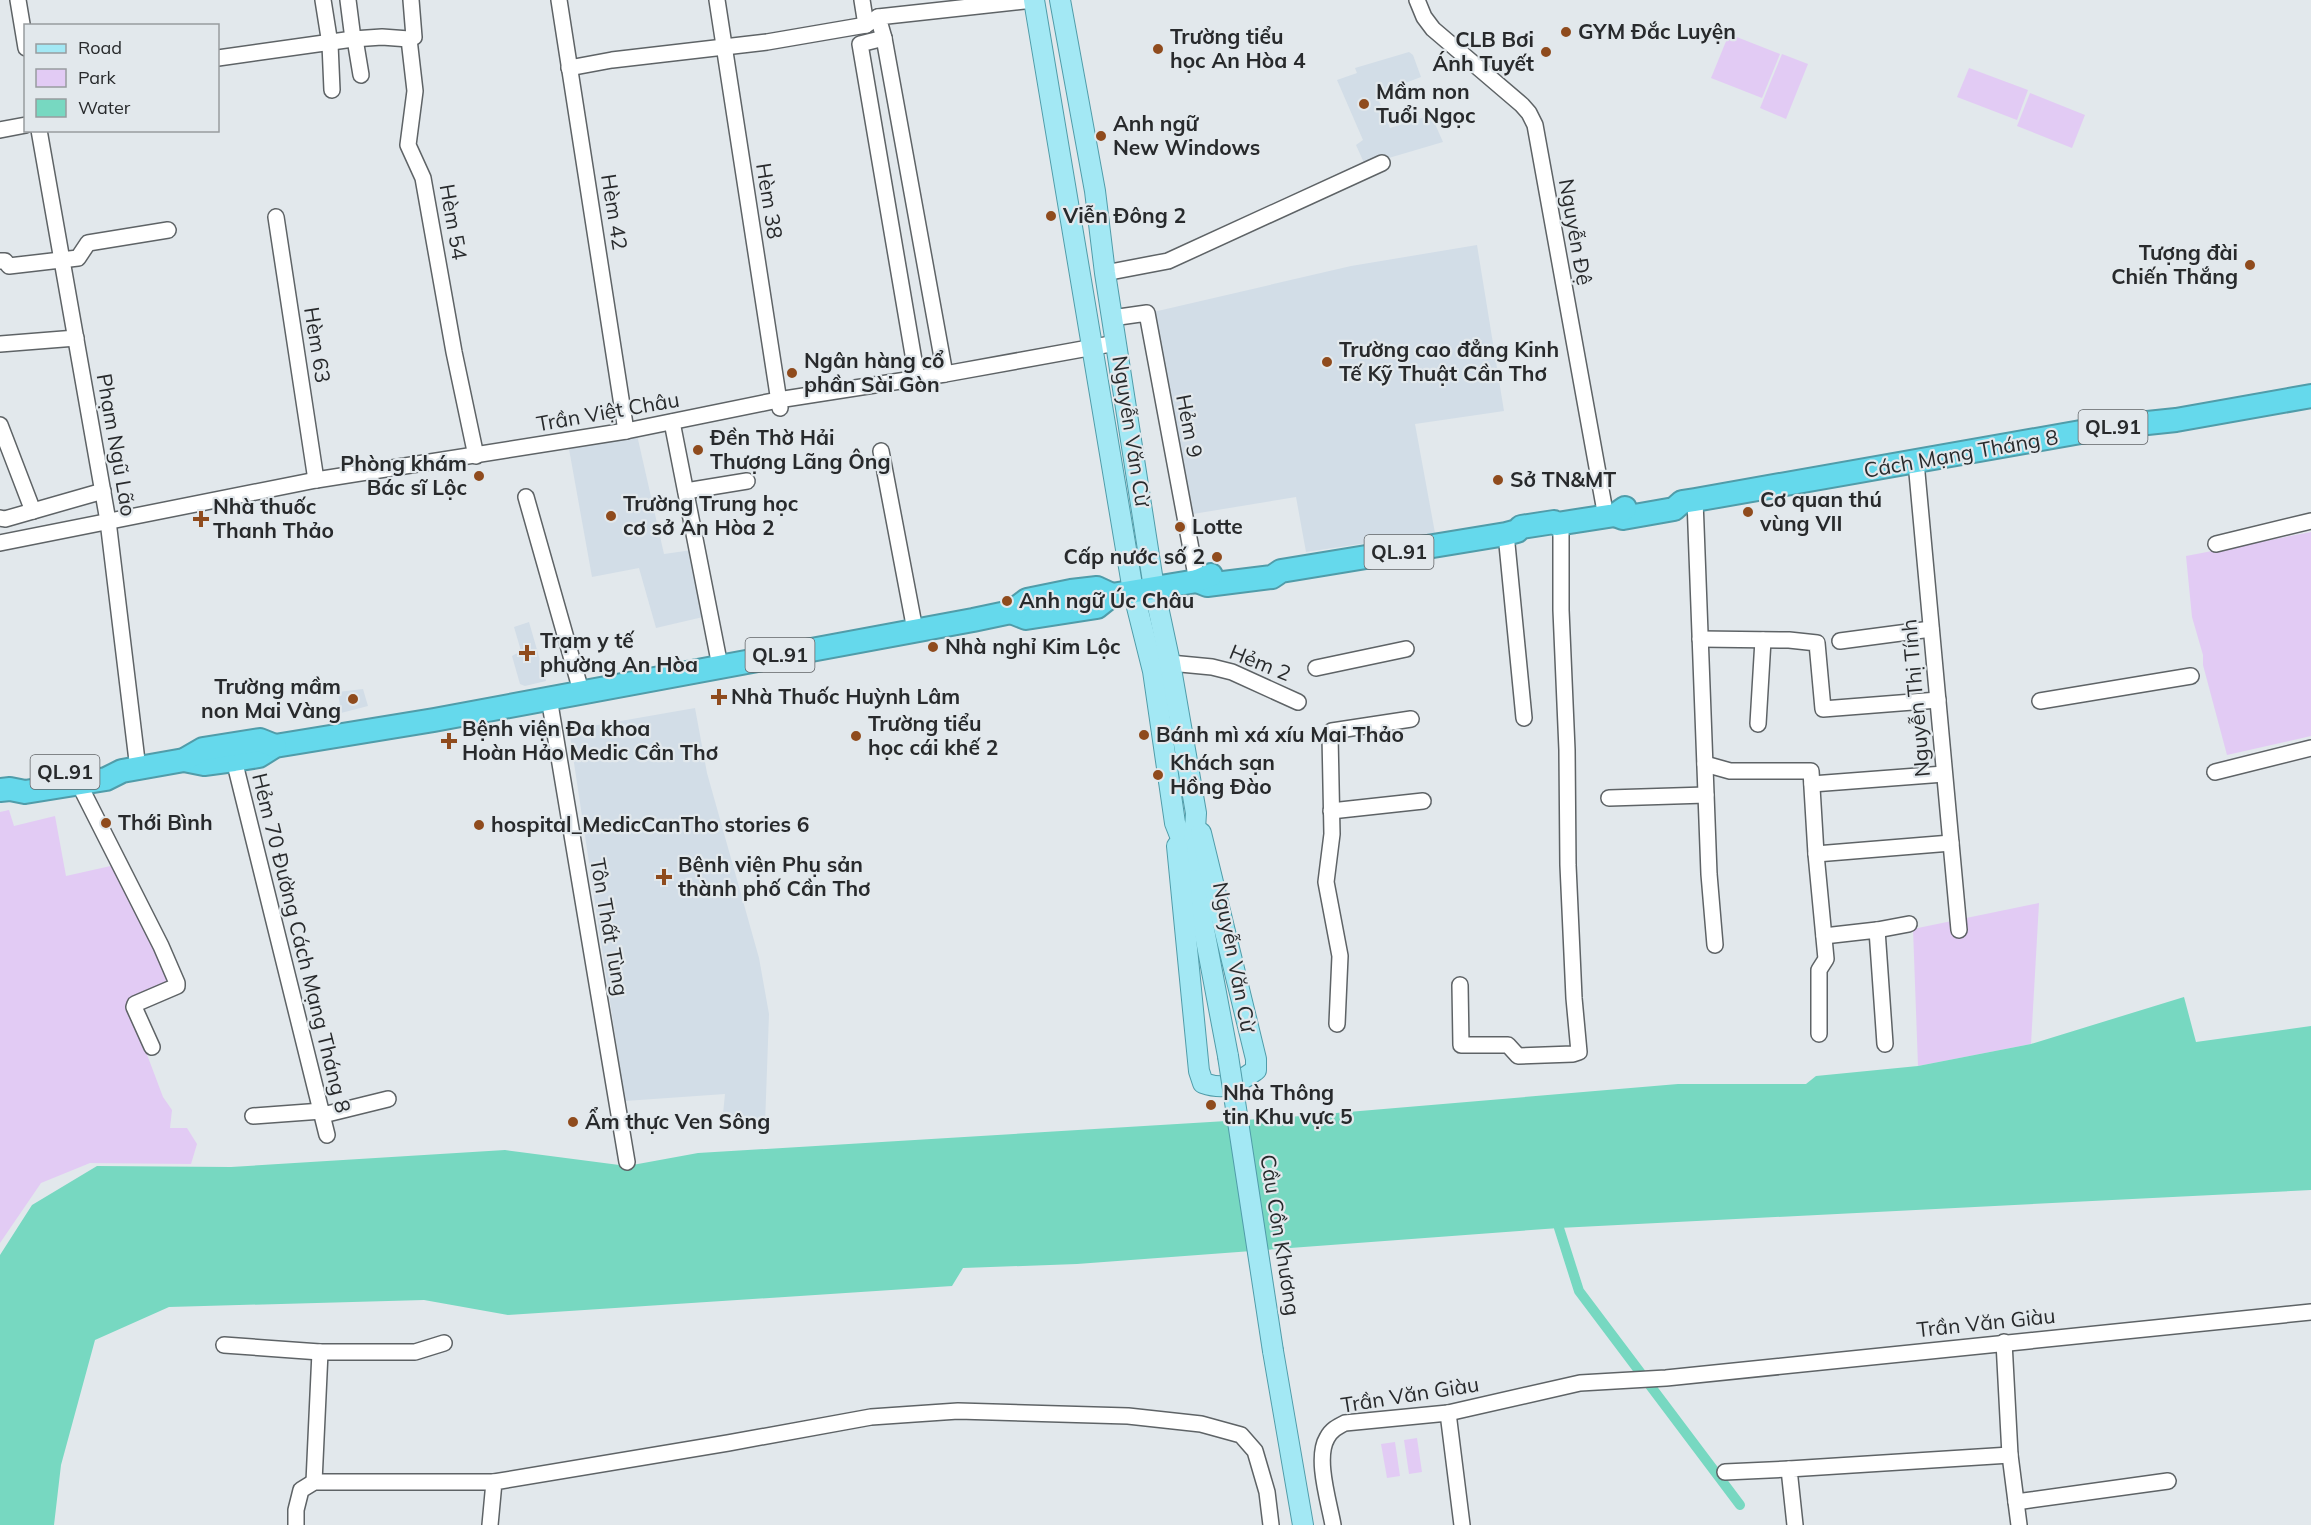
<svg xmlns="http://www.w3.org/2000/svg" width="2311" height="1525" font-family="Mulish,sans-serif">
	<rect width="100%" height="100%" fill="#e2e8ec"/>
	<g fill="#d2dde7">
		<path d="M1409,52l4,3 8,22 -45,17 14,34 41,-13 12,27 -78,23 -9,-20 7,-5 -26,-60 20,-7 -2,-5z"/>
		<path d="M1477,245l27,166 -89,13 20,109 -129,19 -10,-55 -109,18 -38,-202 202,-47z"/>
		<path d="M637,435l27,119 28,-4 11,67 -47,11 -17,-60 -47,9 -23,-128z"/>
		<path d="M529,622l17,59 -21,5 -5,-2 -8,-28 9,-5 -7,-24z"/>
		<path d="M363,689l5,17 -27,7 -3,-21z"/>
		<path d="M695,708l12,65 52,185 10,56 -4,111 -43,-1 3,-30 -100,7 -56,-371z"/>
	</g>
	<g fill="#e2cbf4">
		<path d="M1729,34l51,20 -18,44 -51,-20z"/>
		<path d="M1782,54l26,10 -22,55 -26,-11z"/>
		<path d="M1969,68l59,22 -11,30 -60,-23z"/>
		<path d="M2030,93l55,22 -13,33 -55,-22z"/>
		<path d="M2311,532v204l-84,19 -24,-90v-10l-11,-38 -6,-61z"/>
		<path d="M9,810l5,16 41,-10 11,60 49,-11 57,118 -44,21 35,93 9,13 -2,18h17l10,16 -6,20 -101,-1 -49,20 -41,60v-431z"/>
		<path d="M2039,903l-8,141 -113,22 -5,-137z"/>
		<path d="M1417,1438l5,34 -13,2 -5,-34z"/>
		<path d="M1395,1442l5,34 -13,2 -6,-34z"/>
	</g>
	<path fill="#77d8c1" d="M2184,997l12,45 115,-16v164l-752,38 -482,36 -114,4 -11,18 -444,29 -84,-15 -255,7 -74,33 -34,125 -7,60h-54v-270l32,-50 65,-39 134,1 274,-17 122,16 71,-13 579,-35 401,-34h128l10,-8 102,-10 113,-22z"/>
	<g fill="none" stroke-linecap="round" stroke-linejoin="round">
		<path stroke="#77d8c1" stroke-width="10" d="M1559,1228l20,63 161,214"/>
		<g stroke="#5e6366" stroke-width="18">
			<g id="minor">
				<path d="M18,0l8,48"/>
				<path d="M323,0l7,44 2,46"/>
				<path d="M348,0l5,39"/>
				<path d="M559,0l67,431"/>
				<path d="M717,0l63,408"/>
				<path d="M862,0l4,25"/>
				<path d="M1417,0l7,17 9,12 89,76 7,8 6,12 71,392"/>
				<path d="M884,38l-24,6 57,334"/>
				<path d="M355,39l6,36"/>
				<path d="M409,39l6,52 -7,54 15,33 31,174 22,104"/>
				<path d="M409,39l5,-2 -3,-37"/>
				<path d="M218,58l135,-19 29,-2 27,2"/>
				<path d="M569,68l43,-8 155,-18 99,-17 12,-8"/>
				<path d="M0,130l26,-5"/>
				<path d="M39,130l69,391 30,248"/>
				<path d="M276,217l40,263"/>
				<path d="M0,261h5l4,5 69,-8 10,-15 80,-13"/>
				<path d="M1105,273l63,-12 214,-98"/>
				<path d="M1112,318l35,-5 50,268"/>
				<path d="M0,344l76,-6"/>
				<path d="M945,374l-61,-336 -6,-21 155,-17"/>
				<path d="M672,422l48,244"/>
				<path d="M0,425l33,86"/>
				<path d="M881,451l34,179"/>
				<path d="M1916,462l43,468"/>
				<path d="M686,491l61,-10"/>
				<path d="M526,497l55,194"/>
				<path d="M1695,500l14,374 6,71"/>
				<path d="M0,518l5,1 98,-28"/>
				<path d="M1506,534l18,184"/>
				<path d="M0,543l316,-63 310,-49 152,-31 167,-26 171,-31"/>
				<path d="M2216,544l95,-23"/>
				<path d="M1700,639l89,1 28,3 6,66 115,-9"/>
				<path d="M1840,641l91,-12"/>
				<path d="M1170,663l42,4 20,5 66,30"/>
				<path d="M1316,668l90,-19"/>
				<path d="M549,698l78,464"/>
				<path d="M2040,701l151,-25"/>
				<path d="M1758,724l5,-84"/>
				<path d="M234,760l93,375"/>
				<path d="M1705,764l25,7h81l5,83 10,105 -7,11v64"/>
				<path d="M2215,772l96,-24"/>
				<path d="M79,784l82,162 16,37v3l-42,18 -1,3 18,40"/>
				<path d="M1812,784l132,-10"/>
				<path d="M1609,798l97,-3"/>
				<path d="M1331,811l92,-10"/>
				<path d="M1816,854l135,-11"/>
				<path d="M1877,930l32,-6"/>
				<path d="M1824,936l53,-6 8,114"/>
				<path d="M1460,985l1,60h47l10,11 55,-2 6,-2 -5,-54 -6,-133 -1,-115 -6,-140v-86"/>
				<path d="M1337,1024l3,-68 -14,-74 6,-48 -2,-99 2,-4 79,-12"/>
				<path d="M323,1115l65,-16"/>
				<path d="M253,1116l69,-5"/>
				<path d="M2004,1342l6,113 9,70"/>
				<path d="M224,1345l96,7h95l29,-9"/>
				<path d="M1448,1413l14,112"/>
				<path d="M1725,1472l64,-3"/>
				<path d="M314,1482l6,-130"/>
				<path d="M2016,1502l152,-21"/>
				<path d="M296,1525v-15l5,-20 13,-8h180"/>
				<path d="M490,1525l4,-43 234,-39 143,-26 87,-6 170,5 73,8 40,11 14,16 12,41 4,33"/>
				<path d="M1333,1525c-4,-23 -18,-67 -6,-87 4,-8 10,-11 18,-15l103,-10 132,-30 86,-5 645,-66"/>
				<path d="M1795,1525l-6,-56 221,-14"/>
			</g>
		</g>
		<g stroke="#509ca9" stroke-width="22">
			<g id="major">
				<path d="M1034,0l99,591 20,80 22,152 17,43 36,190"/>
				<path d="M1060,0l35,191 10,82 49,315 16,75 26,150 -3,48"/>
				<path d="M1177,846l22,225 4,12c24,8 33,1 53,-13v-11l-55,-226"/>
				<path d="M1273,1351l30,174"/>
			</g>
		</g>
		<g stroke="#509ca9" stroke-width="26">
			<g id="highway">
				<path d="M1615,515l8,3 51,-9 8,-7 13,-2 414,-73 67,-7 135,-24"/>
				<path d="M1197,581l10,4 65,-8 9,-6 225,-37 11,-3 4,-4 33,-5 3,2 58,-9 10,-7"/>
				<path d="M1011,612l15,6 71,-11 15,-12 85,-14 14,-6"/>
				<path d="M184,760l20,4 30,-4 25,-4 16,-10 159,-26 539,-100 38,-8 16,-12 44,-9 26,-3 15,7"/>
				<path d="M0,790l10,-1 15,3 81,-13 16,-8 62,-11 19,-11 57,-9 15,6"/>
			</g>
		</g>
		<use href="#minor" stroke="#fff" stroke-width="15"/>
		<use href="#major" stroke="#a3e8f4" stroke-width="20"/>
		<use href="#highway" stroke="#65d9ec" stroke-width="22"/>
		<g stroke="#509ca9" stroke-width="22" stroke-linecap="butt">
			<path id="major-bridge" d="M1228,1056l45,295"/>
		</g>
		<use href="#major-bridge" stroke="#a3e8f4" stroke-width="20"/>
	</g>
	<g fill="#8f4b1d" stroke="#e2e8ec" stroke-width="2">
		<circle cx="1566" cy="32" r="6"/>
		<circle cx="1158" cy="49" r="6"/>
		<circle cx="1546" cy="52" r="6"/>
		<circle cx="1364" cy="104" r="6"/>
		<circle cx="1101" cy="136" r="6"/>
		<circle cx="1051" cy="216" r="6"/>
		<circle cx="2250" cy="265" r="6"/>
		<circle cx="1327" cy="362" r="6"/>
		<circle cx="792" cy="373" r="6"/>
		<circle cx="698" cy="450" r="6"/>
		<circle cx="479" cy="476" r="6"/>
		<circle cx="1498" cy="480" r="6"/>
		<circle cx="1748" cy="512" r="6"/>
		<circle cx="611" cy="516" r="6"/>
		<path d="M198 510h6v6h6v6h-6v6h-6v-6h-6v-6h6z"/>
		<circle cx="1180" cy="527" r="6"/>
		<circle cx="1217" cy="557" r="6"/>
		<circle cx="1007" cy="601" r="6"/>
		<circle cx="933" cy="647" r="6"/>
		<path d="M524 644h6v6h6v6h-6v6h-6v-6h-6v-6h6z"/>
		<path d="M716 688h6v6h6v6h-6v6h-6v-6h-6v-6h6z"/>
		<circle cx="353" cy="699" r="6"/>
		<circle cx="1144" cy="735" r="6"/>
		<circle cx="856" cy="736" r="6"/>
		<path d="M446 732h6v6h6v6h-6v6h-6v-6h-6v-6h6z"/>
		<circle cx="1158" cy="775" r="6"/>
		<circle cx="106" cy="823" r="6"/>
		<circle cx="479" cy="825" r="6"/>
		<path d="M661 868h6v6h6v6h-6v6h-6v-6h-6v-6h6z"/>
		<circle cx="1211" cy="1105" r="6"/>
		<circle cx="573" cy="1122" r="6"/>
	</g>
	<g text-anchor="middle" stroke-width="4.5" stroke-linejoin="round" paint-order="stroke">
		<g fill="#e2e8ec" stroke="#606366" stroke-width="1.5">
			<rect x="2078.5" y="410" width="69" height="34" rx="4.5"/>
			<rect x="1364.5" y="535" width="69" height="34" rx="4.5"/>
			<rect x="745.5" y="638" width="69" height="34" rx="4.5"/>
			<rect x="30.5" y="755" width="69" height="34" rx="4.5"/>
		</g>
		<g font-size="20" font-weight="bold" fill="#282a2c">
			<text x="2113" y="434">QL.91</text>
			<text x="1399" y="559">QL.91</text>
			<text x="780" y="662">QL.91</text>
			<text x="65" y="779">QL.91</text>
		</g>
		<g font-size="21" font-weight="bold" fill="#282a2c" stroke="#e2e8ec" text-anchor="start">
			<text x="1578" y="39">GYM Đắc Luyện</text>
			<text x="1170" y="44">Trường tiểu<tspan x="1170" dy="24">học An Hòa 4</tspan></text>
			<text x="1534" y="47" text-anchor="end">CLB Bơi<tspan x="1534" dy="24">Ánh Tuyết</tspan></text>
			<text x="1376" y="99">Mầm non<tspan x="1376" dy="24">Tuổi Ngọc</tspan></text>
			<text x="1113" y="131">Anh ngữ<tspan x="1113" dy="24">New Windows</tspan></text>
			<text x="1063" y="223">Viễn Đông 2</text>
			<text x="2238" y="260" text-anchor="end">Tượng đài<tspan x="2238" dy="24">Chiến Thắng</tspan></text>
			<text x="1339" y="357">Trường cao đẳng Kinh<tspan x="1339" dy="24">Tế Kỹ Thuật Cần Thơ</tspan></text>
			<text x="804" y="368">Ngân hàng cổ<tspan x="804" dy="24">phần Sài Gòn</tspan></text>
			<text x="710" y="445">Đền Thờ Hải<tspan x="710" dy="24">Thượng Lãng Ông</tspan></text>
			<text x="467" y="471" text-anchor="end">Phòng khám<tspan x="467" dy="24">Bác sĩ Lộc</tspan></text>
			<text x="1510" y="487">Sở TN&amp;MT</text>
			<text x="1760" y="507">Cơ quan thú<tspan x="1760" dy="24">vùng VII</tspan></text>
			<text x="623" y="511">Trường Trung học<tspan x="623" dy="24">cơ sở An Hòa 2</tspan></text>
			<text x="213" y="514">Nhà thuốc<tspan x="213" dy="24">Thanh Thảo</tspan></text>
			<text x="1192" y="534">Lotte</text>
			<text x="1205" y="564" text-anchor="end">Cấp nước số 2</text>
			<text x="1019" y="608">Anh ngữ Úc Châu</text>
			<text x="540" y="648">Trạm y tế<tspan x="540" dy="24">phường An Hòa</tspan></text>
			<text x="945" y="654">Nhà nghỉ Kim Lộc</text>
			<text x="341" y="694" text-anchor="end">Trường mầm<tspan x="341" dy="24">non Mai Vàng</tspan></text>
			<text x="731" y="704">Nhà Thuốc Huỳnh Lâm</text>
			<text x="868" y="731">Trường tiểu<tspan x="868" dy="24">học cái khế 2</tspan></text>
			<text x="462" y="736">Bệnh viện Đa khoa<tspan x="462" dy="24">Hoàn Hảo Medic Cần Thơ</tspan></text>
			<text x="1156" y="742">Bánh mì xá xíu Mai Thảo</text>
			<text x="1170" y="770">Khách sạn<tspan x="1170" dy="24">Hồng Đào</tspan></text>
			<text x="118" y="830">Thới Bình</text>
			<text x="491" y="832">hospital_MedicCanTho stories 6</text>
			<text x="678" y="872">Bệnh viện Phụ sản<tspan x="678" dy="24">thành phố Cần Thơ</tspan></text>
			<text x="1223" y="1100">Nhà Thông<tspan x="1223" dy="24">tin Khu vực 5</tspan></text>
			<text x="585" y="1129">Ẩm thực Ven Sông</text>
		</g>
		<g font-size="21" fill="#282a2c" stroke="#e2e8ec">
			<text transform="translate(769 201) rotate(81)" y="7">Hèm 38</text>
			<text transform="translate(614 212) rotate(81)" y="7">Hèm 42</text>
			<text transform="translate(453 222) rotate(80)" y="7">Hèm 54</text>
			<text transform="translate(1575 232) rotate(80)" y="7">Nguyễn Đệ</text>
			<text transform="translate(317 345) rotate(81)" y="7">Hèm 63</text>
			<text transform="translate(608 412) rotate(-10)" y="7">Trần Việt Châu</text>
			<text transform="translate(1189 426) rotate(79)" y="7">Hẻm 9</text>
			<text transform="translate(1131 431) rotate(81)" y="7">Nguyễn Văn Cừ</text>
			<text transform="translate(116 445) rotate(80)" y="7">Phạm Ngũ Lão</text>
			<text transform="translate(1961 454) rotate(-10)" y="7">Cách Mạng Tháng 8</text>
			<text transform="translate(1260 663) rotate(22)" y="7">Hẻm 2</text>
			<text transform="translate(1916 698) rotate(-95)" y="7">Nguyễn Thị Tính</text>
			<text transform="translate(609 927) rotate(80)" y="7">Tôn Thất Tùng</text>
			<text transform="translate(301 943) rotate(76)" y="7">Hẻm 70 Đường Cách Mạng Tháng 8</text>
			<text transform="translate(1234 957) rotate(79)" y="7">Nguyễn Văn Cừ</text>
			<text transform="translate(1280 1235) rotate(81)" y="7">Cầu Cồn Khương</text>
			<text transform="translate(1986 1323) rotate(-6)" y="7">Trần Văn Giàu</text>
			<text transform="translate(1410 1395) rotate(-9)" y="7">Trần Văn Giàu</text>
		</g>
	</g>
	<rect x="24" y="24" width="195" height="108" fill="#e2e8ec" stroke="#989c9f" stroke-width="1.5"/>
	<rect x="36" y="44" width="30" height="9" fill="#a3e8f4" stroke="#989c9f" stroke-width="1.5"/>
	<text x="78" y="54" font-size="18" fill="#282a2c">Road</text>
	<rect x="36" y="69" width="30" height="18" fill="#e2cbf4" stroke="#989c9f" stroke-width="1.5"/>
	<text x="78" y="84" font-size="18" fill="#282a2c">Park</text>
	<rect x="36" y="99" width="30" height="18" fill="#77d8c1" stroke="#989c9f" stroke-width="1.5"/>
	<text x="78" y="114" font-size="18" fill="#282a2c">Water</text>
</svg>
